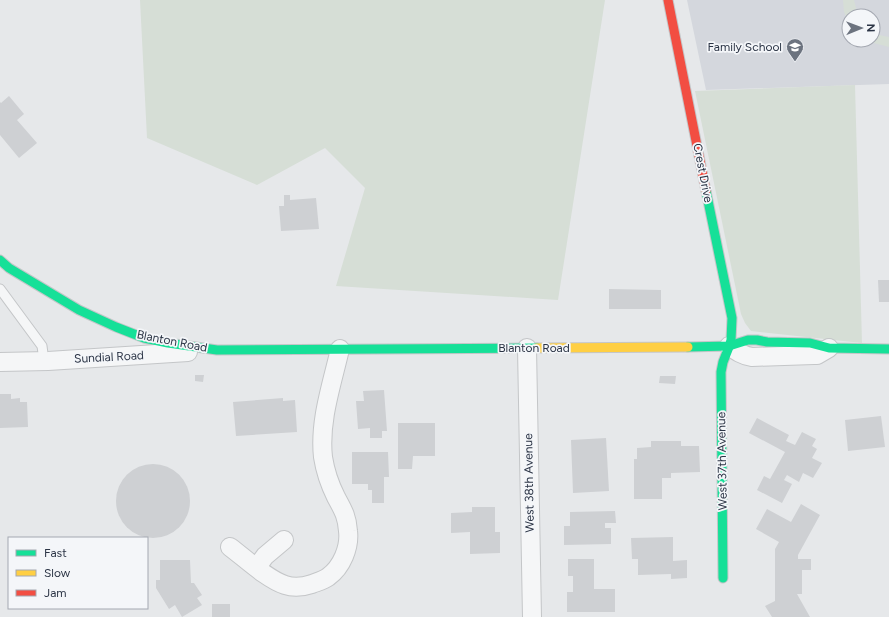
<svg xmlns="http://www.w3.org/2000/svg" width="889" height="617" font-family="Figtree,sans-serif">
	<rect width="100%" height="100%" fill="#e6e8ea"/>
	<path fill="#d4d7dd" fill-rule="evenodd" d="M687,0h202v84l-183,6zM849,16h24v24h-24z"/>
	<g fill="#d6ded6">
		<path d="M140,0h465l-47,300 -222,-14 29,-98 -40,-40 -68,37 -110,-47z"/>
		<path d="M843,0h11l4,16h-9v7l-5,-11z"/>
		<path d="M873,33l6,2 10,2v10l-15,-4 -7,-3h6z"/>
		<path d="M855,85l7,258 -111,-12 -6,-8 -4,-9 -46,-223z"/>
	</g>
	<g fill="#ced0d3">
		<path d="M9,96l15,18 -7,6 20,23 -18,15 -19,-23v-33l1,1z"/>
		<path d="M284,195h6v5l26,-2 3,31 -38,2 -2,-25h5z"/>
		<path d="M878,280h11v22h-10z"/>
		<path d="M609,289l52,1v19h-52z"/>
		<path d="M195,375h9l-1,7 -8,-1z"/>
		<path d="M660,376h16l-1,8 -16,-1z"/>
		<path d="M384,390l3,41h-5v7h-12v-10l-12,1 -2,-28h8l-1,-10z"/>
		<path d="M0,394h11v5l9,-1v4h7l1,25 -28,1z"/>
		<path d="M283,398v3l12,-1 2,32 -61,4 -3,-34z"/>
		<path d="M881,416l4,31 -37,4 -3,-31z"/>
		<path d="M757,418l32,17 -3,6 9,4 7,-13 14,7 -4,7 5,3 -5,9 10,5 -9,15 -10,-5 -4,9 -12,-7 -3,5 8,4 -10,19 -25,-13 7,-14 6,3 15,-27 -36,-19z"/>
		<path d="M398,423h37v33h-22l-1,13h-14z"/>
		<path d="M606,438l3,53 -36,2 -2,-53z"/>
		<path d="M651,441h30v5h18l1,26 -29,1v5h-9v21h-28v-40h3v-11l14,-1z"/>
		<path d="M352,452h36l1,25h-5v26h-12v-13h-4v-6h-16z"/>
		<circle cx="153" cy="501" r="37"/>
		<path d="M801,504l19,11 -22,40v4h13v11h-9v24h-5l13,23h-38l-7,-11 10,-5v-52l4,-7 -23,-13 11,-20 24,13z"/>
		<path d="M472,507h23v25h5v21l-30,1v-22l-19,1v-20l21,-1z"/>
		<path d="M615,511l1,12h-11v5h6v16l-47,1v-19h6v-14z"/>
		<path d="M673,537v24l14,-1v18l-16,1v-5l-33,1v-16h-6l-1,-21z"/>
		<path d="M568,559h26v30h21v23h-48v-20h6v-16h-5z"/>
		<path d="M160,560h30l1,23h3l8,12 -5,3 5,7 -20,12 -7,-12 -6,4 -13,-21v-8h4z"/>
		<rect x="212" y="604" width="18" height="13"/>
	</g>
	<g fill="none" stroke-linecap="round" stroke-linejoin="round">
		<g stroke="#c4c6c8" stroke-width="11">
			<path id="lane" d="M0,289l42,57 2,15"/>
		</g>
		<g stroke="#c4c6c8" stroke-width="20">
			<g id="street">
				<path d="M729,346c7,5 14,10 23,11l62,-2h3l12,-7"/>
				<path d="M527,348l5,269"/>
				<path d="M0,362l48,-1 140,-9"/>
				<path d="M230,547c16,12 37,32 55,38 9,3 18,2 27,-1 5,-2 12,-4 16,-7 14,-10 22,-30 20,-46 -1,-15 -5,-21 -12,-34 -6,-12 -11,-27 -13,-40 -4,-36 9,-73 17,-108"/>
				<path d="M257,567l8,-11 19,-16"/>
			</g>
		</g>
		<g stroke="#c4c6c8" stroke-width="11">
			<g id="fast">
				<path d="M706,191l26,127 -1,22 -2,7 -6,15 -2,10 2,206"/>
				<path d="M0,260l9,8 70,42 37,17 28,11 24,5 49,7 320,-2"/>
				<path d="M688,347l41,-1 19,-6h9l10,2 43,1 19,5 60,1"/>
			</g>
		</g>
		<g stroke="#c4c6c8" stroke-width="11">
			<path id="slow" d="M537,348l151,-1"/>
		</g>
		<g stroke="#c4c6c8" stroke-width="11">
			<path id="jam" d="M668,0l38,191"/>
		</g>
		<use href="#lane" stroke="#f5f6f7" stroke-width="9"/>
		<use href="#street" stroke="#f5f6f7" stroke-width="18"/>
		<use href="#fast" stroke="#16e098" stroke-width="9"/>
		<use href="#slow" stroke="#ffcf43" stroke-width="9"/>
		<use href="#jam" stroke="#f24e42" stroke-width="9"/>
	</g>
	<defs>
		<g id="school-pin" transform="scale(0.9)"><path d="M0 17L-7.5 6A9.5 9.5 0 1 1 7.5 6Z" fill="#6c737f" stroke="#f4f6f9"/><path d="M0-5L7-2L0 1L-7-2ZM-4 1L0 2.5L4 1V4Q0 6-4 4Z" fill="#fff"/></g>
	</defs>
	<g fill-rule="evenodd">
		<use href="#school-pin" x="795" y="47"/>
	</g>
	<g text-anchor="middle" stroke-width="3.5" stroke-linejoin="round" paint-order="stroke">
		<g font-size="12" fill="#2b3445" stroke="#f4f6f9" text-anchor="end">
			<text x="782" y="51">Family School</text>
		</g>
		<g font-size="12" fill="#2b3445" stroke="#f4f6f9">
			<text transform="translate(703 173) rotate(79)" y="4">Crest Drive</text>
			<text transform="translate(172 341) rotate(11)" y="4">Blanton Road</text>
			<text x="534" y="352">Blanton Road</text>
			<text transform="translate(109 357) rotate(-3)" y="4">Sundial Road</text>
			<text transform="translate(722 461) rotate(-91)" y="4">West 37th Avenue</text>
			<text transform="translate(529 483) rotate(-91)" y="4">West 38th Avenue</text>
		</g>
	</g>
	<rect x="8" y="537" width="140" height="72" fill="#f4f6f9" stroke="#a4a8b1"/>
	<rect x="16" y="550" width="20" height="6" fill="#16e098" stroke="#a4a8b1"/>
	<text x="44" y="557" font-size="12" fill="#2b3445">Fast</text>
	<rect x="16" y="570" width="20" height="6" fill="#ffcf43" stroke="#a4a8b1"/>
	<text x="44" y="577" font-size="12" fill="#2b3445">Slow</text>
	<rect x="16" y="590" width="20" height="6" fill="#f24e42" stroke="#a4a8b1"/>
	<text x="44" y="597" font-size="12" fill="#2b3445">Jam</text>
	<g transform="translate(861 28) rotate(89)"><circle r="19" fill="#f4f6f9" stroke="#a4a8b1"/>
	<path d="M0-3L7 15L0 10L-7 15Z" fill="#6c737f"/>
	<text y="-6" font-size="11" font-weight="bold" text-anchor="middle" fill="#2b3445">N</text>
	</g>
</svg>
